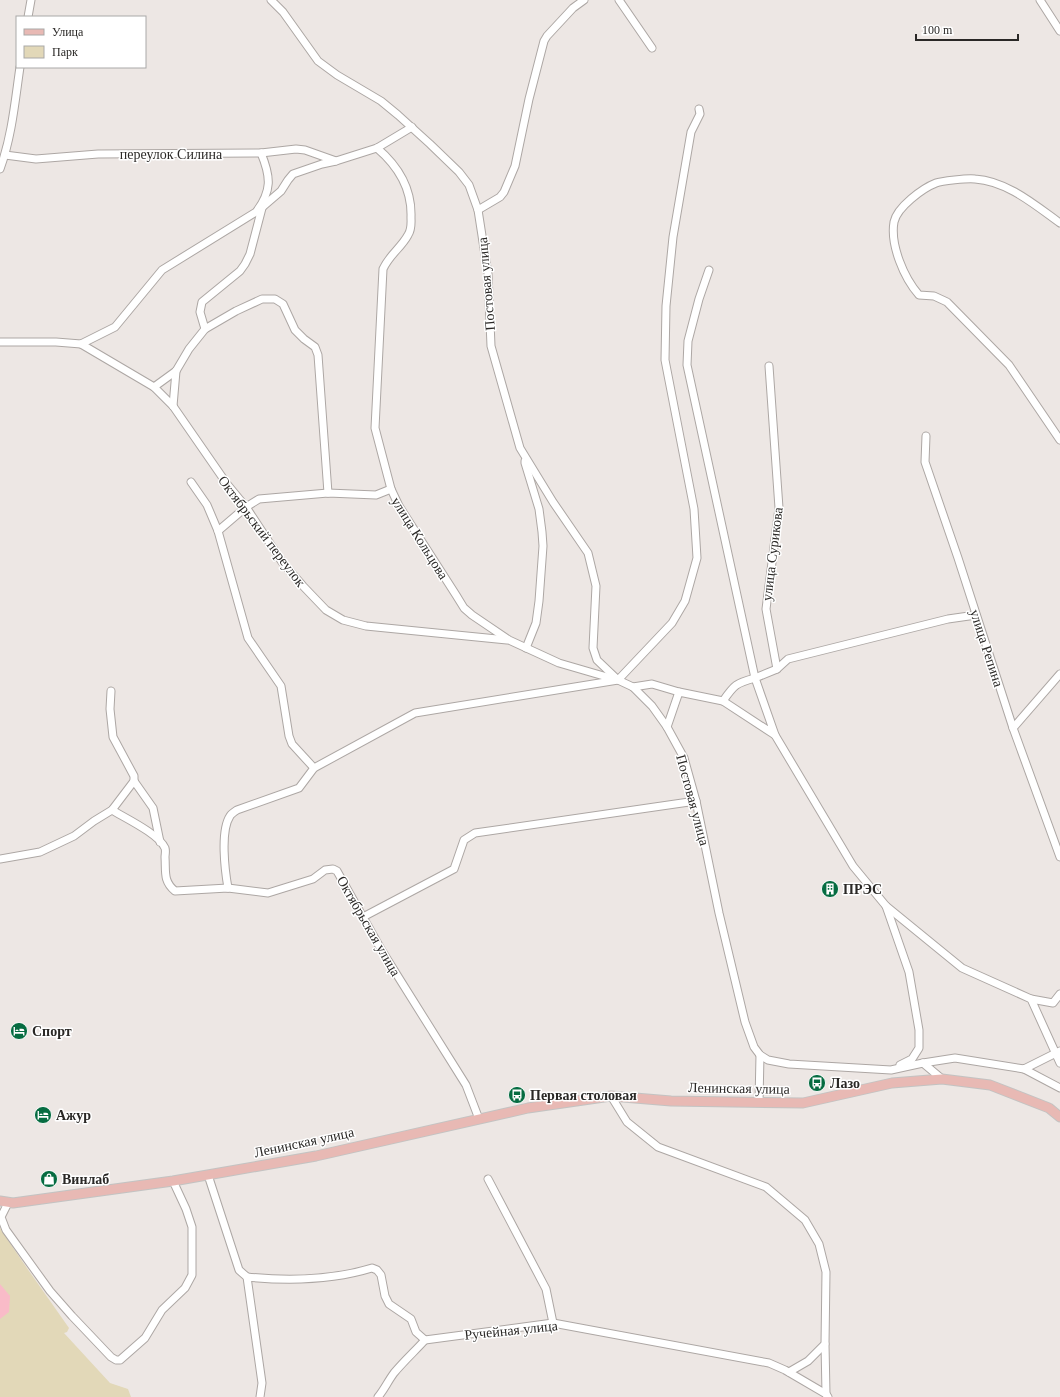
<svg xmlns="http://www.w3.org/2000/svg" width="1060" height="1397" font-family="'Times New Roman',serif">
	<rect width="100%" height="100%" fill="#ede7e4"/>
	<path fill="#e2d8b8" d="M0,1228c22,34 46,67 69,100l-2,4 -3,1 46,50 18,6 3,8h-131z"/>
	<path fill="#f9bbc8" d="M0,1284l10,12 -1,16 -9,7z"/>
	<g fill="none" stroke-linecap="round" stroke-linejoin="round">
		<g stroke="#ada7a4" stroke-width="9">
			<g id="minor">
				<path d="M271,0l12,12 35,49 19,14 44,26 17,14 32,29 29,28 10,13 9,25 10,64 3,72 29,102 33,54 35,51 8,33 -3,62 4,12 21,20 15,7 19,19 15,21 17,31 12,43 23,112 26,109 9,25 6,8 8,5 21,4 102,6 32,-7 32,-5 69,11 36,-18"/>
				<path d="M619,0l33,48"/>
				<path d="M1040,0l20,31"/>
				<path d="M28,17l3,-17"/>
				<path d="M377,148c21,18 35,40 34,69 0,6 1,12 -3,18 -7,13 -18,19 -25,34l-8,159 16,61 8,17 57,89 8,13 8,7 37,25 50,23 55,16"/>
				<path d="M5,155l31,4 62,-5 163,-1 35,-4 9,1 31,11"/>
				<path d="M0,169c12,-33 15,-68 20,-102"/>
				<path d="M260,209l21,-18 7,-11 5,-6 29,-10 14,-3 41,-13 35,-21"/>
				<path d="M478,210l22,-13 4,-5 11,-26 14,-67 15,-58 3,-5 26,-28 11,-8"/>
				<path d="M1060,223c-25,-18 -53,-42 -85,-44 -7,-1 -34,2 -39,4 -13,5 -39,24 -42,39 -4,23 10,56 25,73l15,1 13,6 62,63 51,75"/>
				<path d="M205,329l-5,-17 2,-10 38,-31 5,-7 5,-10 12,-46"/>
				<path d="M0,342h56l25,2 34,-17 47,-57 94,-58c16,-21 15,-35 5,-59"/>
				<path d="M81,344l73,43 19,19 54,78 19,23 36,55 21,24 23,24 17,10 23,6 141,14"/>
				<path d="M154,387l22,-16 13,-22 16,-20 31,-18 26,-12h13l8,5 12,26 9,9 11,8 3,8 10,138"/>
				<path d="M173,406l3,-35"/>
				<path d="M926,436l-1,26 33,96 55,170 47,129"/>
				<path d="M525,461v2l14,46 3,23 1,14 -4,55 -3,22 -10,25"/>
				<path d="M191,482l16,23 11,26 30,107 33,48 8,50 3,8 22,24"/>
				<path d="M218,531l28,-24 13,-8 69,-6 48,2 15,-6"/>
				<path d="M777,669l11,-10 160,-40 28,-4"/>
				<path d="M633,687l19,-3 27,8"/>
				<path d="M723,701l52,34 -20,-57 22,-9 -11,-60 13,-101 -10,-142"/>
				<path d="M667,727l12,-35 44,9c11,-16 13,-18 32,-23l-68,-313 1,-24 11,-42 10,-29"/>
				<path d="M1013,728l47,-54"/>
				<path d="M775,735l78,131 33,40 76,62 69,31 29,64"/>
				<path d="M134,781l19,27 7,34"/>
				<path d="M112,810c13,8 47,24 53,38 1,3 0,7 0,9 1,15 -2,24 10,34l53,-3 40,5 45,-14 12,-9 8,-1 4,2 45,80 84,134 13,34"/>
				<path d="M0,859l40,-7 34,-16 20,-15 18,-11 22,-29v-5l-21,-39 -3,-28 1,-18"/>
				<path d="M228,888c-3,-17 -8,-57 2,-72 1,-2 4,-4 7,-6l62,-22 15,-20 101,-55 203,-33 54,-57 13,-22 12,-43 -3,-49 -29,-149 1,-54 7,-69 18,-105 9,-18 -1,-5"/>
				<path d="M886,906l23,66 10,58v18l-7,11 -12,6"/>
				<path d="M363,917l91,-48 10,-29 11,-7 221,-32"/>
				<path d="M1031,999l22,4 7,-9"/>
				<path d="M923,1063l19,16"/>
				<path d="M1024,1069l36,19"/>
				<path d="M611,1096l16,26 31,25 108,40 39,33 14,24 7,28 -1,72 -17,17 -19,11"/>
				<path d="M759,1102l1,-47"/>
				<path d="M208,1175l31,95 8,7 15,106 -2,14"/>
				<path d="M488,1179l58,110 7,34"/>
				<path d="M8,1203l-7,14 5,13 44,61 22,25 39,41 5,3h4l25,-22 17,-28 23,-22 7,-13v-48l-6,-18 -13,-28"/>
				<path d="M247,1277c41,4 86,3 125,-9l5,2 4,5 4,21 4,8 22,15 5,13 9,8 128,-17 216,40 16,7 41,24 2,3"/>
				<path d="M825,1344l1,50"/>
				<path d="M378,1397c6,-7 10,-16 16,-24 10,-12 21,-22 31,-33"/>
			</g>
		</g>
		<g stroke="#c3c3c2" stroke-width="11">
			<path id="major" d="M0,1201l13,2 160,-22 143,-25 212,-48 83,-12 60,5 132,2 89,-20 50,-4 48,6 59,23 11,9"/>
		</g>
		<use href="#minor" stroke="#fff" stroke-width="7"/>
		<use href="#major" stroke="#e8b9b4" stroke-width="9"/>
	</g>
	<defs>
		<g id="building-disc" transform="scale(0.9)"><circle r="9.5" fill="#066c41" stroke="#fff"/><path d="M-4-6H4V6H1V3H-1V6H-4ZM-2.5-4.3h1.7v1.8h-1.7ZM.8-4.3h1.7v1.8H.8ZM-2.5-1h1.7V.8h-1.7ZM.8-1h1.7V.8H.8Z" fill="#fff"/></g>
		<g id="hotel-disc" transform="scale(0.9)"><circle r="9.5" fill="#066c41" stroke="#fff"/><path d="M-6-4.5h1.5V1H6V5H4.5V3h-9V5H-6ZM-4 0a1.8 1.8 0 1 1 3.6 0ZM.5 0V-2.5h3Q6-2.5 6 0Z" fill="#fff"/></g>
		<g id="bus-disc" transform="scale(0.9)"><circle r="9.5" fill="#066c41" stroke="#fff"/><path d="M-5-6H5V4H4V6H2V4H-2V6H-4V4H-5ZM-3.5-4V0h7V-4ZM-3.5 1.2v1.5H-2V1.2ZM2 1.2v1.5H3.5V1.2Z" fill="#fff"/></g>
		<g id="shop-disc" transform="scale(0.9)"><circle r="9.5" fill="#066c41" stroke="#fff"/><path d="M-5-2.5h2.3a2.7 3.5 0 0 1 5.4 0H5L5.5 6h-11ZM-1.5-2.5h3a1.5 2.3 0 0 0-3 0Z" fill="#fff"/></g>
	</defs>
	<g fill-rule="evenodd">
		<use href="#building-disc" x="830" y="889"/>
		<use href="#hotel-disc" x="19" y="1031"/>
		<use href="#bus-disc" x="817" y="1083"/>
		<use href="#bus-disc" x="517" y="1095"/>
		<use href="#hotel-disc" x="43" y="1115"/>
		<use href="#shop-disc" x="49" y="1179"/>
	</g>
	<g text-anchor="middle" stroke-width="3" stroke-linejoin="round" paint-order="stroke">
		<g font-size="14" fill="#2a2826" stroke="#fff">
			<text x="171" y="159">переулок Силина</text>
			<text transform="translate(486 284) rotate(-95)" y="5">Постовая улица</text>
			<text transform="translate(262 531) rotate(53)" y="5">Октябрьский переулок</text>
			<text transform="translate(420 538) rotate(58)" y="5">улица Кольцова</text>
			<text transform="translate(772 554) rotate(-83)" y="5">улица Сурикова</text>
			<text transform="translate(987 648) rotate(72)" y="5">улица Репина</text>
			<text transform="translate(693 800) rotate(75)" y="5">Постовая улица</text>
			<text transform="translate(369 926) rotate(60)" y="5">Октябрьская улица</text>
			<text transform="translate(739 1088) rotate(1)" y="5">Ленинская улица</text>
			<text transform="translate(304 1142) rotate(-12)" y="5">Ленинская улица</text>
			<text transform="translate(511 1330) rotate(-6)" y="5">Ручейная улица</text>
		</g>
		<g font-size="14" font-weight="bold" fill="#2a2826" stroke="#fff" text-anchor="start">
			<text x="843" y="894">ПРЭС</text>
			<text x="32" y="1036">Спорт</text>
			<text x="830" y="1088">Лазо</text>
			<text x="530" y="1100">Первая столовая</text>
			<text x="56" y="1120">Ажур</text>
			<text x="62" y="1184">Винлаб</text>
		</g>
	</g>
	<rect x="16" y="16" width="130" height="52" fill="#ffffff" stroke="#aaa9a8"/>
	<rect x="24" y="29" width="20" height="6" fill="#e8b9b4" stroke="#aaa9a8"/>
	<text x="52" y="36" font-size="12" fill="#2a2826">Улица</text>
	<rect x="24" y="46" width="20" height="12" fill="#e2d8b8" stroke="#aaa9a8"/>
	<text x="52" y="56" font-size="12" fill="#2a2826">Парк</text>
	<path d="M916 34v6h102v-6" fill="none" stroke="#2a2826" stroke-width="2"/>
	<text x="922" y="34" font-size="12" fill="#2a2826" stroke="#ffffff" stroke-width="3" paint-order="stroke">100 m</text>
</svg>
